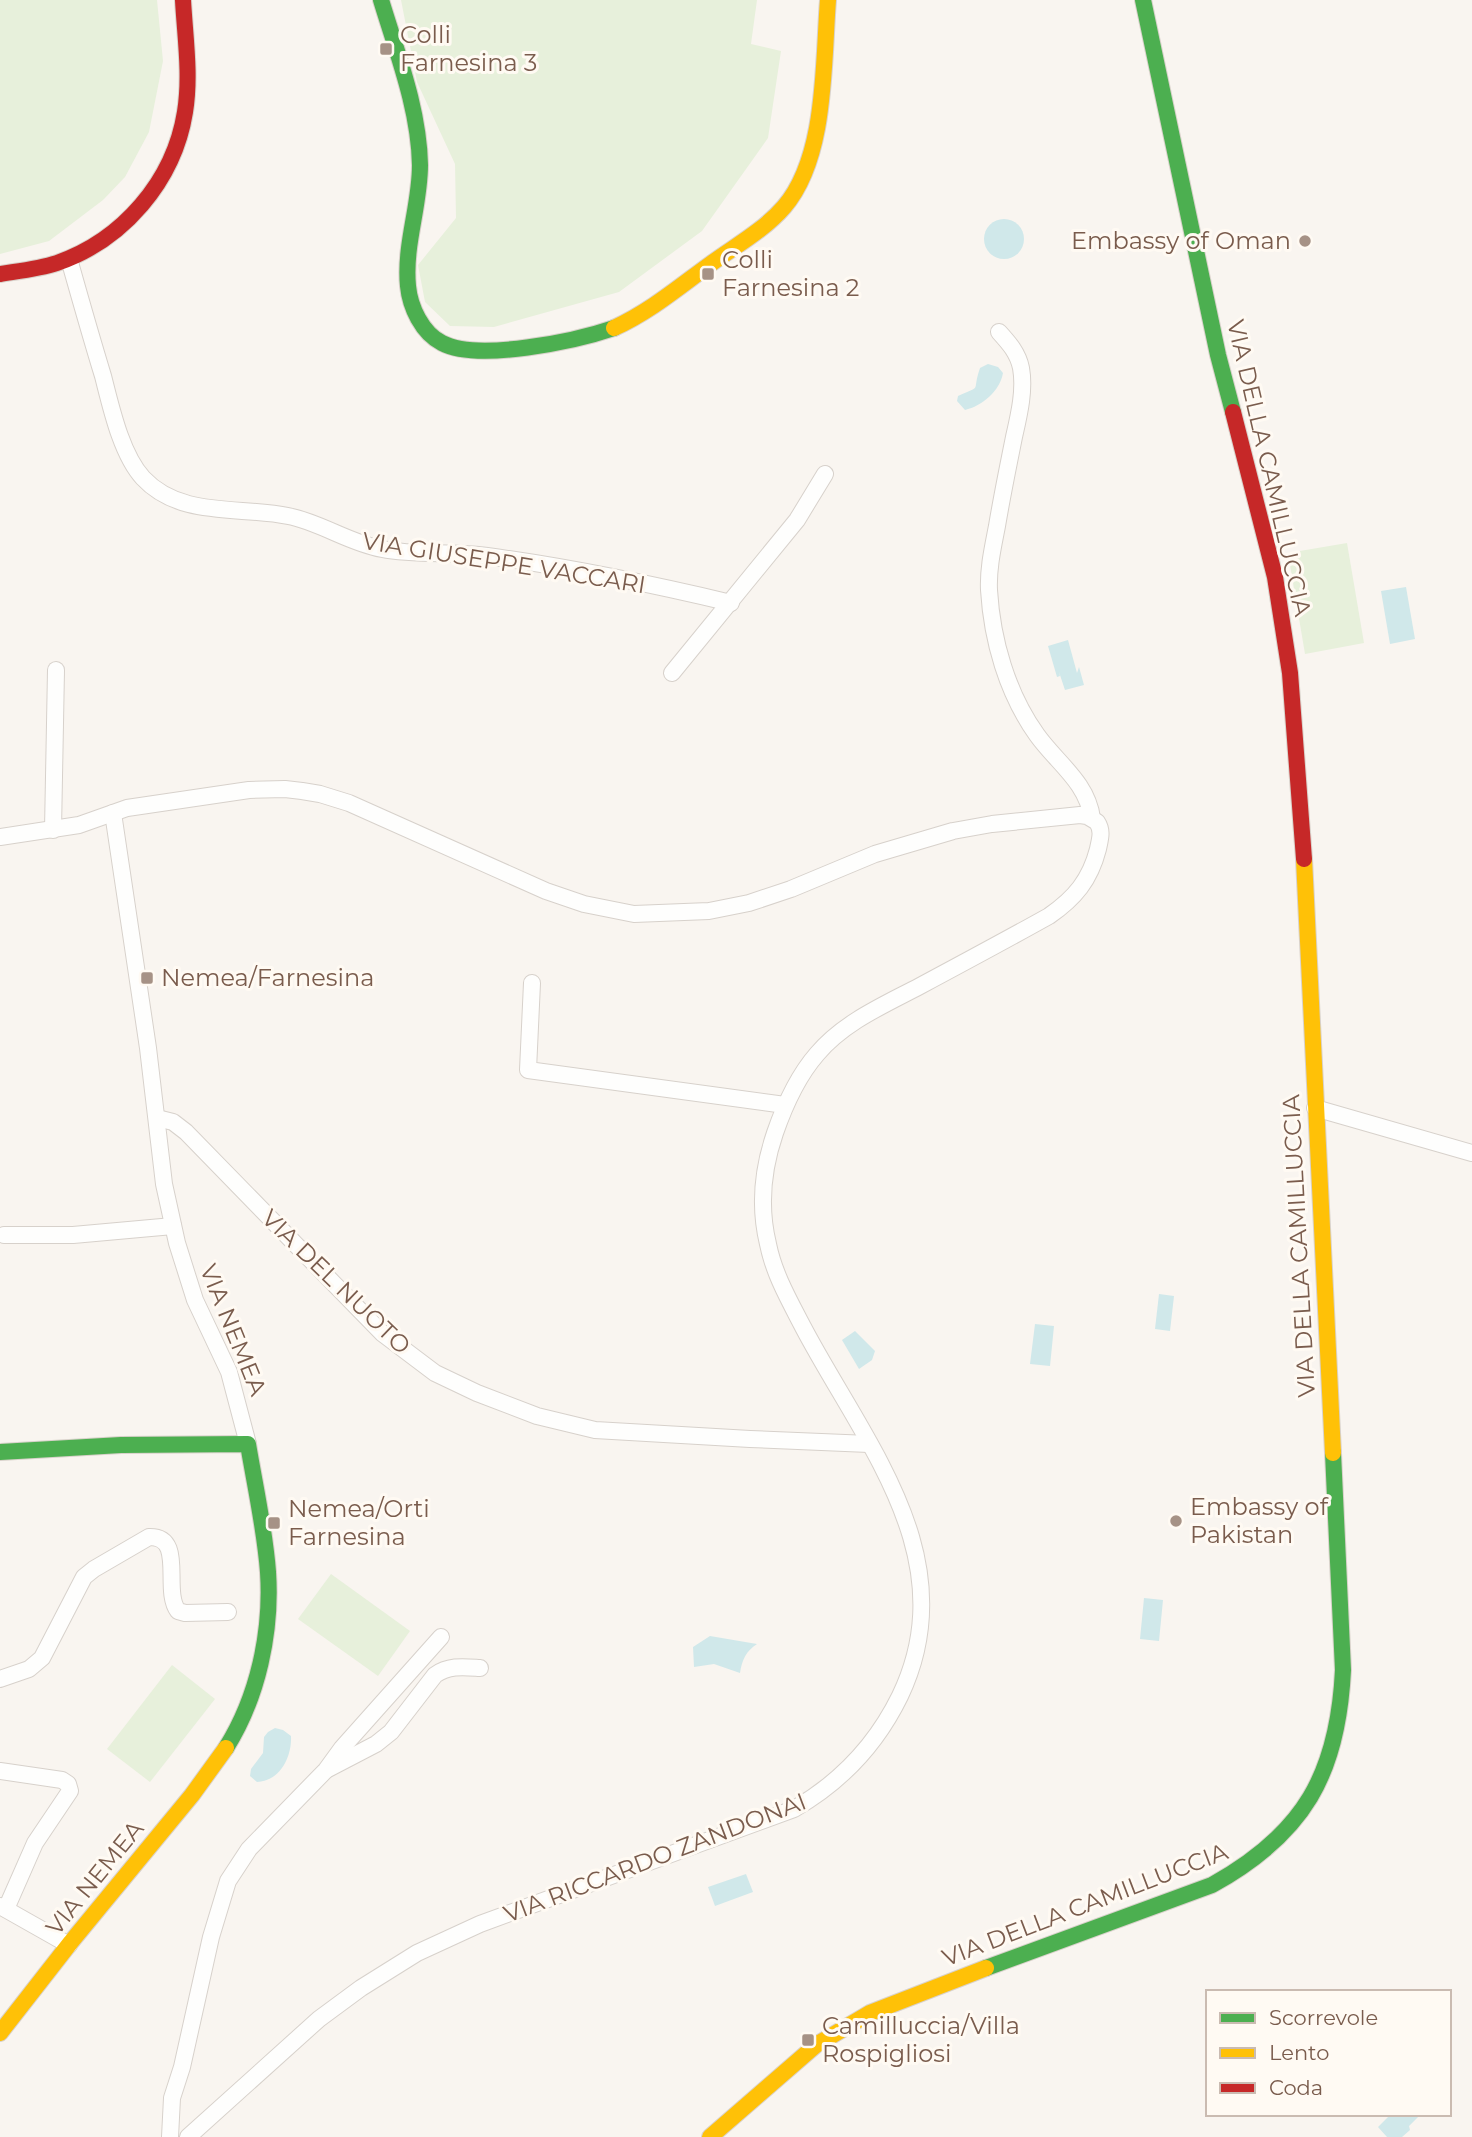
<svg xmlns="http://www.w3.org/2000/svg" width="1472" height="2137" font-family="Montserrat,sans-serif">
	<rect width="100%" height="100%" fill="#f9f5f0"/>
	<g fill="#e7f0db">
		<path d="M0,0h157l6,61 -14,71 -24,45 -22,23 -54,41 -49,13z"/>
		<path d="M401,0h356l-6,44 30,7 -13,87 -66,93 -83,61 -125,35 -44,-1 -25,-24 -7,-37 38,-47 -1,-54 -38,-82z"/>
		<path d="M1347,543l17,100 -59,11 -17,-101z"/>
		<path d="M331,1574l79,57 -32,45 -80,-57z"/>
		<path d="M172,1665l43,34 -65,83 -43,-33z"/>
	</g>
	<g fill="#d0e8ea">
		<circle cx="1004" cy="239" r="20"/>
		<path d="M988,364l10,3 5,6c-3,18 -21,33 -38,37l-8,-9 1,-5c26,-12 13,-2 22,-28z"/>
		<path d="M1406,587l9,52 -25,5 -9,-53z"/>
		<path d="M1068,640l9,33 2,-6 5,18 -19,5 -6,-18 1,4 -3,1 -9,-31z"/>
		<path d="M1159,1294l15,2 -4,35 -15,-2z"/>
		<path d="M1035,1324l19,2 -4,40 -20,-2z"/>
		<path d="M855,1331l20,20 -3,9 -13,9 -17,-29z"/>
		<path d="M1144,1598l19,2 -4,41 -19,-2z"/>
		<path d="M710,1636l47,8c-11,7 -15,16 -17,29l-26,-9 -20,3 -1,-20z"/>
		<path d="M275,1728l8,2 8,6c1,21 -11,45 -34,46l-7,-6 1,-7 12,-16 1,-16 4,-5z"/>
		<path d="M746,1874l7,18 -38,14 -7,-19z"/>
		<path d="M1391,2114h29v1l-11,11 1,4 -8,7h-15l-9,-10z"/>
	</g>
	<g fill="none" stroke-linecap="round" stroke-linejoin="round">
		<g stroke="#d7d1cb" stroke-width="18">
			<g id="street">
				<path d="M69,259c11,39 22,78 34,117 8,31 18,78 40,102 37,40 96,28 145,38 32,6 61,27 94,33 35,7 71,2 105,7 82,11 164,28 244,47"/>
				<path d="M999,332c10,11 19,21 22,36 4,22 -2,47 -7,69 -6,30 -12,59 -17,89 -4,21 -9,42 -8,64 3,50 18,103 48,145 20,28 50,47 55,83"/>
				<path d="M672,673l125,-153 28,-46"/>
				<path d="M113,813l35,235 16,136 13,59 18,57 34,72 19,72"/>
				<path d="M53,830l3,-160"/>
				<path d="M0,837l79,-12 48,-17 122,-18 36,-1 17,2 18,3 29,9 197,88 38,13 50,10 75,-3 40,-8 42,-14 84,-35 78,-23 39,-7 88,-9 7,1 10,6c6,9 3,17 1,27 -8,31 -23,49 -49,67 -43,24 -86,47 -129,70 -36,19 -76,36 -103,68 -20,23 -32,50 -42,79 -12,35 -16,74 -7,111 6,30 21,56 35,83 61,116 163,231 97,369 -24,49 -59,86 -106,113l-314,115 -63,29 -56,35 -42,31 -131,118"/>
				<path d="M532,983l-4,87 257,35"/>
				<path d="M1315,1108l157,45"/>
				<path d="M157,1118l16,4 13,10 196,201 53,40 42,20 60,23 58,14 155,9 119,5"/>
				<path d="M4,1235h69l100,-9"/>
				<path d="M0,1679l29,-10 13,-11 42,-81 10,-8 55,-32c37,-1 13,53 29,74l7,2 43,-1"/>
				<path d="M328,1769l48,-25 15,-12 44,-57c14,-10 29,-8 45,-7"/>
				<path d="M0,1771l62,9 6,4 2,7 -35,52 -29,66"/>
				<path d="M0,1906l69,39"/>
				<path d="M170,2137l2,-39 10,-31 29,-130 17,-56 21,-32 77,-79 16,-22 99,-111"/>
			</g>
		</g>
		<g stroke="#d9d2cb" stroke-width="18">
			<g id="fast">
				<path d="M381,0c16,53 38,109 39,165 0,41 -16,80 -12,121 2,21 14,47 34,57 36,19 134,-2 172,-15"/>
				<path d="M1143,0l75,355 15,57"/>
				<path d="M0,1452l121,-7 127,-1c7,42 17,86 20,128 4,60 -10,125 -42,176"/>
				<path d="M986,1968l226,-83c92,-51 126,-111 131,-215l-10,-217"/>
			</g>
		</g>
		<g stroke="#d9d2cb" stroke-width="18">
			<g id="slow">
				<path d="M614,328c37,-17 66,-42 98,-65 25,-18 52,-33 72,-56 43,-50 39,-145 44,-207"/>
				<path d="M1304,859l29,594"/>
				<path d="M0,2033l71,-91 121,-147 34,-47"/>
				<path d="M710,2137l106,-92 54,-32 116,-45"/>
			</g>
		</g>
		<g stroke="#d9d2cb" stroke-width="18">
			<g id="jam">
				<path d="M0,274c19,-3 39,-5 57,-11 66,-23 117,-82 128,-151 6,-37 0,-75 -2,-112"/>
				<path d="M1233,412l42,165 15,96 14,186"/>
			</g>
		</g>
		<use href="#street" stroke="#fefefd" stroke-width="16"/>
		<use href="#fast" stroke="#4caf50" stroke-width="16"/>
		<use href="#slow" stroke="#ffc107" stroke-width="16"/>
		<use href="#jam" stroke="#c62828" stroke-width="16"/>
	</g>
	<g fill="#a69286" stroke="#fffaf3" stroke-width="2.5">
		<rect x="379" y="42" width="14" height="14" rx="3.5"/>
		<circle cx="1305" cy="241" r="7"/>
		<rect x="701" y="267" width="14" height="14" rx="3.5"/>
		<rect x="140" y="971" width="14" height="14" rx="3.5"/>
		<circle cx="1176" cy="1521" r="7"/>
		<rect x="267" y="1516" width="14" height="14" rx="3.5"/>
		<rect x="801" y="2033" width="14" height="14" rx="3.5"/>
	</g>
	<g text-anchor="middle" stroke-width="6" stroke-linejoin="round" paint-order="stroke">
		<g font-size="24" fill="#7a5c4d" stroke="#fffaf3" text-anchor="start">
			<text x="400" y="43">Colli<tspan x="400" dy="28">Farnesina 3</tspan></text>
			<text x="1291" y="249" text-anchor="end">Embassy of Oman</text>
			<text x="722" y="268">Colli<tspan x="722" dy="28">Farnesina 2</tspan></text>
			<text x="161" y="986">Nemea/Farnesina</text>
			<text x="1190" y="1515">Embassy of<tspan x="1190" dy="28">Pakistan</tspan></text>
			<text x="288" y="1517">Nemea/Orti<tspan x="288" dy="28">Farnesina</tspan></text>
			<text x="822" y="2034">Camilluccia/Villa<tspan x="822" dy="28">Rospigliosi</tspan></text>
		</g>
		<g font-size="24" fill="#7a5c4d" stroke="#fffaf3">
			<text transform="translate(1269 468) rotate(77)" y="8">VIA DELLA CAMILLUCCIA</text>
			<text transform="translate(504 563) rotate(9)" y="8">VIA GIUSEPPE VACCARI</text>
			<text transform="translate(1299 1246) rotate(-93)" y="8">VIA DELLA CAMILLUCCIA</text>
			<text transform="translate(336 1282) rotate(44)" y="8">VIA DEL NUOTO</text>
			<text transform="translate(233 1330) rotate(68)" y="8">VIA NEMEA</text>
			<text transform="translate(655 1858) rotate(-21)" y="8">VIA RICCARDO ZANDONAI</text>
			<text transform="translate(95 1878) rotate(-51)" y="8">VIA NEMEA</text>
			<text transform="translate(1085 1905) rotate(-21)" y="8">VIA DELLA CAMILLUCCIA</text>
		</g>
	</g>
	<rect x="1206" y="1990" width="245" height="126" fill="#fffaf3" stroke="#cabbb1" stroke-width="2"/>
	<rect x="1220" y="2013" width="35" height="10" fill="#4caf50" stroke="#cabbb1" stroke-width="2"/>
	<text x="1269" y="2025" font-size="21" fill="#7a5c4d">Scorrevole</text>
	<rect x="1220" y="2048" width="35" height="10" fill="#ffc107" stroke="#cabbb1" stroke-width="2"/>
	<text x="1269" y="2060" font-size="21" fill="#7a5c4d">Lento</text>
	<rect x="1220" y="2083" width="35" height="10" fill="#c62828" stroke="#cabbb1" stroke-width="2"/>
	<text x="1269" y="2095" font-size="21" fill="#7a5c4d">Coda</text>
</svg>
